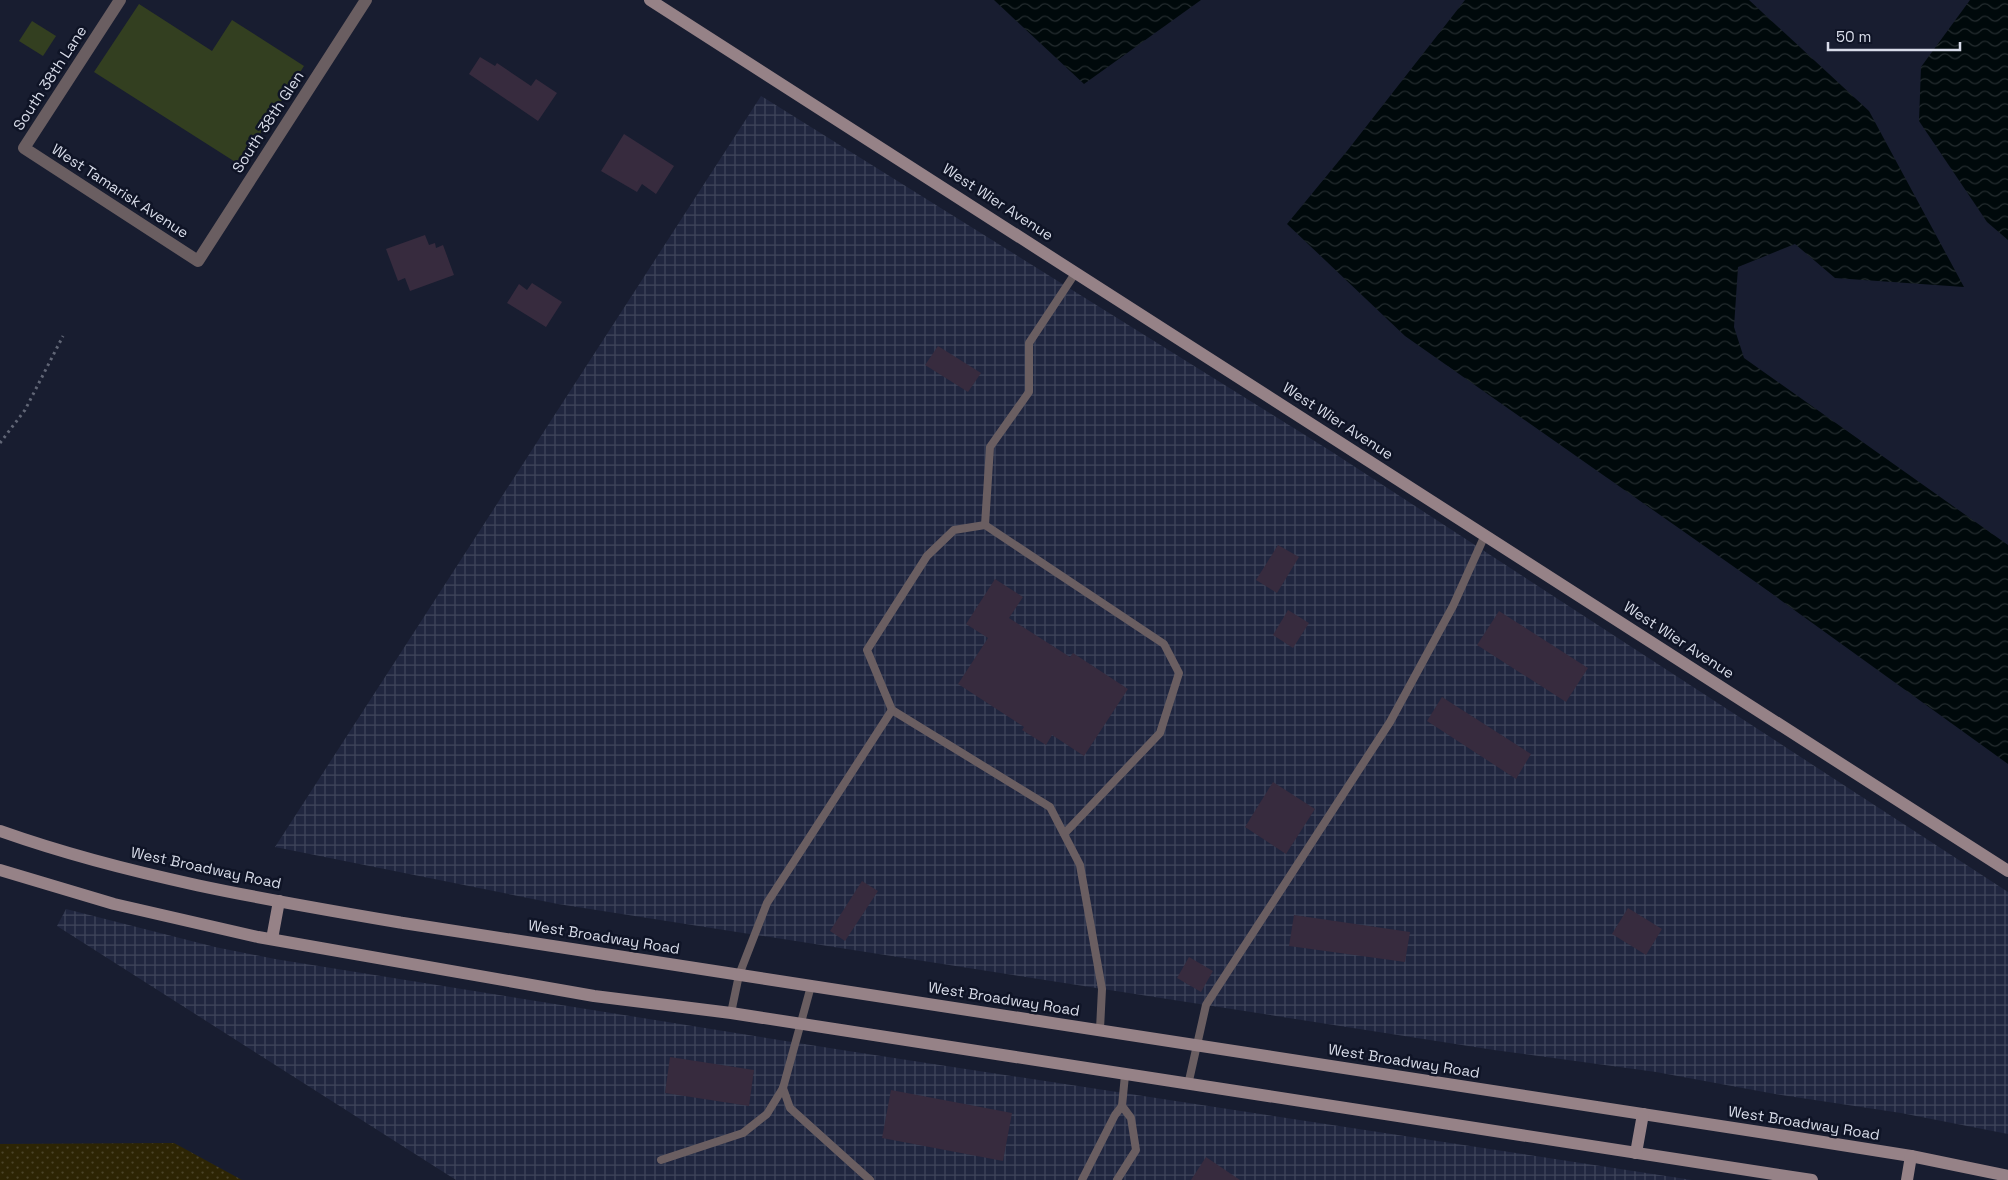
<svg xmlns="http://www.w3.org/2000/svg" width="2008" height="1180" font-family="'Space Grotesk',sans-serif">
	<defs>
		<pattern id="industrial-grid" width="8" height="8" patternUnits="userSpaceOnUse" patternTransform="scale(1.25)"><rect width="8" height="8" fill="#20263f"/><path d="M0 4h8M4 0v8" fill="none" stroke="#40455b"/></pattern>
		<pattern id="sand-dots" width="8" height="8" patternUnits="userSpaceOnUse" patternTransform="scale(1.25)"><rect width="8" height="8" fill="#2d2504"/><path d="M2 2h.1M6 6h.1" fill="none" stroke="#4b4429" stroke-width="1.8" stroke-linecap="round"/></pattern>
		<pattern id="water-waves" width="16" height="10" patternUnits="userSpaceOnUse" patternTransform="scale(1.25)"><rect width="16" height="10" fill="#00090b"/><path d="M0 5q4-4 8 0t8 0" fill="none" stroke="#242c2f"/></pattern>
	</defs>
	<rect width="100%" height="100%" fill="#181d30"/>
	<g fill="url(#industrial-grid)">
		<path d="M761,96l568,354 679,442v242l-107,-21 -126,-19 -119,-22 -162,-22 -936,-146 -283,-57z"/>
		<path d="M66,909l149,38 60,12 567,91 850,130h-1236l-399,-254z"/>
	</g>
	<path fill="url(#sand-dots)" d="M174,1143l68,37h-242v-36z"/>
	<g fill="#333f20">
		<path d="M139,4l73,47 20,-31 72,46 -64,99 -146,-93z"/>
		<path d="M32,21l24,15 -13,20 -24,-15z"/>
	</g>
	<g fill="url(#water-waves)">
		<path d="M994,0h207l-117,84z"/>
		<path d="M1465,0h284l120,111 95,176 -129,-9 -40,-34 -57,23 -4,60 10,31 264,187v219l-251,-181 -352,-247 -118,-112 60,-73z"/>
		<path d="M1970,0h38v240l-21,-18 -68,-101 2,-54z"/>
	</g>
	<g fill="#372b3e">
		<path d="M480,57l15,9 2,-3 34,23 5,-7 21,14 -19,28 -69,-47z"/>
		<path d="M624,134l50,32 -18,28 -14,-10 -5,8 -36,-21z"/>
		<path d="M425,235l4,10 6,-2 1,5 7,-3 11,30 -44,16 -5,-13 -7,3 -12,-32z"/>
		<path d="M532,283l30,19 -16,25 -39,-24 12,-19 8,6z"/>
		<path d="M938,346l43,27 -13,19 -43,-27z"/>
		<path d="M1278,545l21,12 -22,36 -21,-13z"/>
		<path d="M995,579l28,18 -14,21 61,39 3,-4 55,36 -44,67 -32,-21 -6,10 -24,-15 2,-3 -66,-43 30,-46 -22,-14z"/>
		<path d="M1288,610l21,13 -16,25 -20,-13z"/>
		<path d="M1499,611l89,57 -22,34 -89,-57z"/>
		<path d="M1442,697l89,57 -15,25 -89,-58z"/>
		<path d="M1273,782l42,27 -29,45 -41,-27z"/>
		<path d="M862,881l16,10 -33,50 -15,-10z"/>
		<path d="M1628,908l34,21 -16,26 -34,-21z"/>
		<path d="M1294,915l116,17 -5,30 -116,-16z"/>
		<path d="M1189,957l24,14 -12,21 -24,-14z"/>
		<path d="M670,1057l84,13 -5,36 -84,-13z"/>
		<path d="M891,1090l121,23 -9,48 -121,-23z"/>
		<path d="M1206,1157l34,23h-49z"/>
	</g>
	<g fill="none" stroke-linecap="round" stroke-linejoin="round">
		<path stroke="#616676" stroke-width="3" stroke-dasharray="2.5 4" stroke-linecap="butt" d="M0,443l25,-33 38,-74"/>
		<g stroke="#6a5e61" stroke-width="8">
			<path d="M985,525l5,-78 39,-55v-49l47,-71"/>
			<path d="M1064,834l96,-101 19,-60 -15,-29 -179,-119 -31,5 -27,26 -60,94 25,60 158,97 30,58 22,124 -2,40"/>
			<path d="M731,1013l8,-38 28,-72 125,-193"/>
			<path d="M1188,1085l18,-80 184,-283 63,-116 32,-71"/>
			<path d="M783,1088l7,20 80,72"/>
			<path d="M661,1160l82,-27 24,-19 16,-26 28,-102"/>
			<path d="M1082,1180l33,-65 7,-9"/>
			<path d="M1117,1180l19,-30 -5,-32 -9,-12 3,-31"/>
		</g>
		<path stroke="#6a5e61" stroke-width="12" d="M120,0l-96,148 174,113 168,-261"/>
		<g stroke="#968287" stroke-width="12">
			<path d="M650,0l1358,871"/>
			<path d="M0,831c130,46 267,69 403,92l1376,212 132,21 97,20"/>
			<path d="M0,870l114,34 144,33 336,59 137,17 1081,167"/>
			<path d="M272,939l7,-38"/>
			<path d="M1636,1153l7,-39"/>
			<path d="M1907,1180l4,-24"/>
		</g>
	</g>
	<g text-anchor="middle" stroke-width="5" stroke-linejoin="round" paint-order="stroke">
		<g font-size="15" fill="#d8dce9" stroke="#0f1426">
			<text transform="translate(50 78) rotate(-57)" y="5">South 38th Lane</text>
			<text transform="translate(268 122) rotate(-57)" y="5">South 38th Glen</text>
			<text transform="translate(120 191) rotate(33)" y="5">West Tamarisk Avenue</text>
			<text transform="translate(998 202) rotate(33)" y="5">West Wier Avenue</text>
			<text transform="translate(1338 421) rotate(33)" y="5">West Wier Avenue</text>
			<text transform="translate(1679 640) rotate(33)" y="5">West Wier Avenue</text>
			<text transform="translate(206 868) rotate(12)" y="5">West Broadway Road</text>
			<text transform="translate(604 937) rotate(9)" y="5">West Broadway Road</text>
			<text transform="translate(1004 999) rotate(9)" y="5">West Broadway Road</text>
			<text transform="translate(1404 1061) rotate(9)" y="5">West Broadway Road</text>
			<text transform="translate(1804 1123) rotate(9)" y="5">West Broadway Road</text>
		</g>
	</g>
	<path d="M1828 42v8h132v-8" fill="none" stroke="#d8dce9" stroke-width="2.5"/>
	<text x="1836" y="42" font-size="15" fill="#d8dce9" stroke="#0f1426" stroke-width="4" paint-order="stroke">50 m</text>
</svg>
